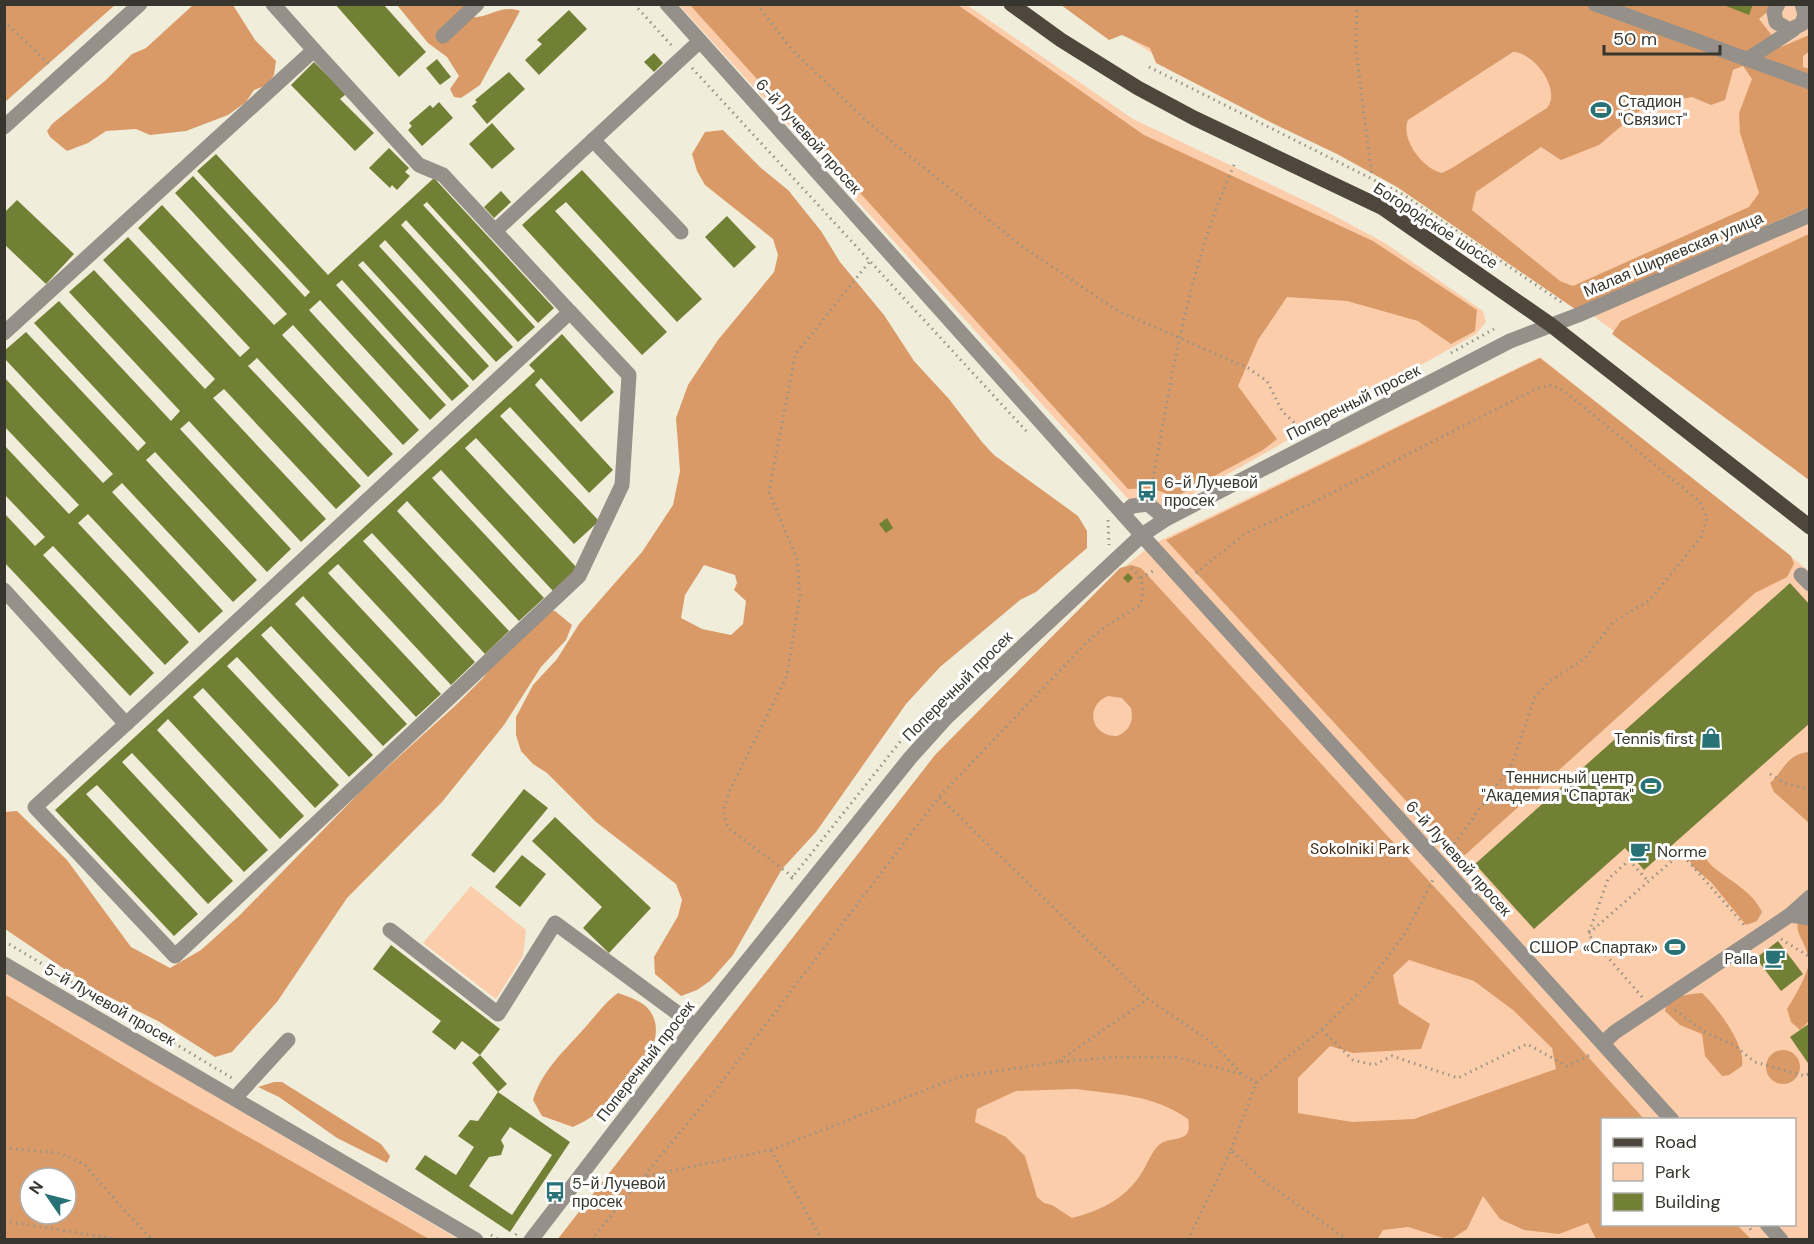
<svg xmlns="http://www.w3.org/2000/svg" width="1814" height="1244" font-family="'DM Sans',sans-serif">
	<rect width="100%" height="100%" fill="#f1eddb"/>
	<g fill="#fccdaa" fill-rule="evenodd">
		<path d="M679,5h288l166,114 185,88 67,36 98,68 3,11 -10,12 -310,175 -16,-10 -20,2z"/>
		<path d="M1077,5h732v471l-241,-179 -145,-101 -262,-137z"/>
		<path d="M1540,357l269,214v668l-1247,1 378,-484 188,-192 23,-19zM1602,1120h192v104h-192z"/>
		<path d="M471,886l55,44 -3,26 -27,43 -73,-56z"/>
		<path d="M5,972l453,267h-453zM30,1178h36v36h-36z"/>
	</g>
	<g fill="#da9a67" fill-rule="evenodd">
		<path d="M5,4h110v1l-110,97z"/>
		<path d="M193,5h40l22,35 21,21 -2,14 -7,10 -13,5 -8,12 -18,13 -42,16 -36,4 -14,-6 -30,2 -18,12 -21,8 -17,-14 -3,-6 5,-7 54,-44 26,-26 14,-6z"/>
		<path d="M397,5h71l-2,11c20,6 33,-13 54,-5l-40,74 -19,13 -7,-1 -4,-8 9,-13 -12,-19 -19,-14z"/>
		<path d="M690,5h268l186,130 229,106 104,69 -2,21 -24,13 -33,-23 -71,-20 -60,-4 -29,43 -20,46 39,53 -14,11 -88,47 -23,-9 -24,1z"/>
		<path d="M1061,5h714l-16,14 22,28 28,-12v17l-6,4v11l7,2 -1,138 -234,102 -178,-122 -60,-33 -65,-31 -116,-60 -6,-15 -28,-13 -13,5zM1513,52c21,0 49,38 34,56l-95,60 -10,5c-19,-4 -42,-34 -34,-53zM1743,66l9,13 -13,34 1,20 19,60 -10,14 -176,79 -13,-5 -88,-71 4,-18 65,-45 20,13 38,-15 46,-39 47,-9 19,8 14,-5 8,-30z"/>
		<path d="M723,130l38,38 27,22 33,41 19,31 44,53 30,46 35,38 33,43 12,13 84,61 9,15v17l-51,44 -16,8 -80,67 -34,37 -90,128 -34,37 -49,86 -23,26 -13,9 -16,6 -26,-22 -1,-17 24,-41 4,-16 -6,-16 -80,-62 -49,-49 -14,-9 -12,-13 -5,-16v-18l17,-32 24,-26 22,-35 63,-72 31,-47 7,-34 -4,-53 12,-33 30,-45 56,-68 4,-17 -5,-16 -68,-54 -8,-14 -5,-17 13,-22zM704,565l31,10 2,8 -3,7 12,11 -3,23 -12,11 -29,-6 -21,-11 4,-23z"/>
		<path d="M1809,234v246l-197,-146 9,-13z"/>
		<path d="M1540,358l251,198 3,8 -7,13 -32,16 -290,262 -10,-1 -289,-314z"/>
		<path d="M1131,565l10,3 322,350 181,201 -42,1v104l135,1 14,14h-155l-8,-16 -29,11 -35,-4 -24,-11 -17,-23 -16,33 -17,11 -42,-13 -25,3 -6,10h-820l378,-485 185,-187zM1108,696l14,2 9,10c3,14 -2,23 -14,28 -26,1 -33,-30 -9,-40zM1409,960l65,21 39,29 39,38 4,21 -142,50 -62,3 -54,-9v-35l32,-32 23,7 68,-4 9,-25 -31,-20 -6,-29zM1076,1089c42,6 76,5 112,30 6,27 -19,15 -30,27 -7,7 -11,19 -17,28 -17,26 -40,36 -69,44l-20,-13 -8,-2 -7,-6 -12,-41 -19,-19 -31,-15 2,-13 39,-18z"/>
		<path d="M548,611h7l17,14 -6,15 -25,27 -37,58 -62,77 -95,96 -70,104 -45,50 -17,5 -57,-36 -61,-30 -92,-62 -1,-117 13,-1 50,49 64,87 39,21 31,-18 39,-35 123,-126 94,-85 26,-26 11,-16z"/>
		<path d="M1809,752h1l-1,71 -35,-31 -4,-9c15,-14 17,-29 39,-31z"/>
		<path d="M1693,848c10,4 13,12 20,19 17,14 39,24 49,45l-5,9 -11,4 -35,-43 -18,-15 -6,-11z"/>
		<path d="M1809,905v116l-9,9 -9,-8 -4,-13c6,-9 24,-40 22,-50 -7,-29 -22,-27 0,-54z"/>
		<path d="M618,993c11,4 25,8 32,18 27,38 -45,104 -77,116l-31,-11 -9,-16c9,-29 29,-47 49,-69 12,-13 21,-27 36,-38z"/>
		<path d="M1702,993c15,14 44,52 40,73l-13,9 -7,1 -17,-20 -3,-22 -22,-9 -15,-14c3,-15 24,-17 37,-18z"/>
		<path d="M4,994l149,89 276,156h-424zM30,1178h36v36h-36z"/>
		<circle cx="1783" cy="1067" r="17"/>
		<path d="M274,1082h8l99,62 9,12 -3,7 -50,-25 -58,-41 -21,-10z"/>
	</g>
	<g fill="#718034" fill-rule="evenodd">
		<path d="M335,4h48l43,48 -27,25z"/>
		<path d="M1721,4h32l-4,11z"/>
		<path d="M569,10l18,19 -48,46 -14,-15 17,-16 -5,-4z"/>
		<path d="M654,53l9,10 -9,9 -10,-10z"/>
		<path d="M437,59l14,18 -11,8 -14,-17z"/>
		<path d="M314,62l32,32 -6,5 34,34 -19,18 -64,-66z"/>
		<path d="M509,72l16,17 -38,35 -15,-18 5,-4 -2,-2z"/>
		<path d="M439,102l14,16 -31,28 -14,-16 4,-4 -3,-3 21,-18 3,3z"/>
		<path d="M492,123l23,26 -23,20 -23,-25z"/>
		<path d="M389,148l20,20 -4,4 5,4 -13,14 -5,-5 -2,3 -21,-20z"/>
		<path d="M216,154l112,121 106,-97 120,130 -16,15 -111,-121 -4,3 112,122 -17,15 -112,-122 -5,5 112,122 -17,15 -111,-122 -6,6 110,120 -16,15 -110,-120 -5,4 111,121 -17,15 -110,-121 -6,5 110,120 -16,15 -110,-120 -11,10 110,120 -16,15 -110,-120 -11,10 111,119 -25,23 -111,-119 -9,8 113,120 -25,23 -112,-120 -11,9 113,121 -25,23 -112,-121 -9,8 111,120 -24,23 -112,-120 -9,8 111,120 -24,22 -111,-119 -10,9 111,119 -24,22 -111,-119 -10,9 111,119 -24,23 -112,-119 -10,9 111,118 -24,23 -126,-134v-49l31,33 10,-9 -41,-43v-49l65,69 10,-9 -75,-79v-49l99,106 10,-9 -109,-116v-7l22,-19 112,119 8,-8 -112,-120 25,-22 112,120 9,-10 -111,-119 25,-22 111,119 10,-10 -112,-119 25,-23 112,120 10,-9 -112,-120 24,-23 112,120 13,-11 -112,-121 18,-17 112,121 5,-5 -113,-121z"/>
		<path d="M582,170l120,129 -25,23 -111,-120 -11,9 112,121 -25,23 -120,-130z"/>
		<path d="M501,191l10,11 -17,16 -10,-11z"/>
		<path d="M17,200l57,54 -28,30 -42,-40v-31z"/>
		<path d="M727,216l29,31 -22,21 -29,-31z"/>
		<path d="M562,334l52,58 -33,30 -40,-44 -6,7 78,85 -24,23 -79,-86 -10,9 99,105 -25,23 -98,-106 -11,10 113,121 -25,22 -112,-121 -9,8 112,120 -25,23 -112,-120 -10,10 112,120 -24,23 -113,-121 -9,8 112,121 -24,23 -113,-121 -10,9 113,121 -25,23 -113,-121 -8,8 112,120 -24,22 -112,-120 -10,9 112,120 -24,22 -112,-120 -10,9 112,119 -24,23 -112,-120 -10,9 111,119 -24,23 -112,-120 -11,11 111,120 -24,22 -112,-119 -10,9 111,119 -25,23 -111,-119 -11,9 112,120 -24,22 -119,-126 480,-439 -6,-6z"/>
		<path d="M887,518l6,10 -7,5 -7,-9z"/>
		<path d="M1128,573l5,5 -5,5 -5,-5z"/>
		<path d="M1790,583l20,22v118l-166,147 -19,-22 -91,81 -59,-65z"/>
		<path d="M524,789l24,19 -54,65 -23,-18z"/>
		<path d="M555,817l96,91 -42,45 -26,-25 19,-21 -70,-66z"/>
		<path d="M522,855l24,19 -26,33 -25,-20z"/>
		<path d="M1778,941l25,33 -22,17 -25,-33z"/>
		<path d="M391,945l109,84 -20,26 -18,-14 -7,9 -23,-18 9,-11 -68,-52z"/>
		<path d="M1810,1023v43l-20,-29z"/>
		<path d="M480,1055l27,29 -9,8 72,50 -60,90 -95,-63 10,-14 31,20 18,-28 -16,-11 12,-16 8,1 20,-29 -26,-29zM510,1127l42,28 -40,60 -43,-29 20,-29 12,-2 3,-9 -3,-6z"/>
	</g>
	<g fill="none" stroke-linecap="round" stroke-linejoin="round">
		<g stroke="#979488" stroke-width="3" stroke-dasharray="1.5 4.5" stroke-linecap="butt">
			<path d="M634,4l39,43"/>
			<path d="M757,4l34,45 80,76 149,120 98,66 130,57 19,13 15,30 21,20"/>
			<path d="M1357,4l-1,45 16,128"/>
			<path d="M4,21l47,45"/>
			<path d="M1149,67l255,128 160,109"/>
			<path d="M692,68l337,366"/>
			<path d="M1451,353l43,-24"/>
			<path d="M1151,491c20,-111 37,-225 84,-328"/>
			<path d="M1108,520l1,25"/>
			<path d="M1196,573l50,-40 66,-30 226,-115 13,-3 13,6 136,111 7,16 -6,19 -52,64 -35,20 -29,37 -36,24 -14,15 -23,67 -63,87"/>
			<path d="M1141,578l14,-8"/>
			<path d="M1770,774l17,10 23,5"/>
			<path d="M940,798l208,201 63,43 31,32 14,9"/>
			<path d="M1629,860l19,21"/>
			<path d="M793,877l-65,-49 -5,-17 7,-21 57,-114 13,-81 -3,-36 -28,-67 26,-137 75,-94"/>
			<path d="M791,879l116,-146 23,-22"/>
			<path d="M1589,932l19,-53 25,-22"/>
			<path d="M1781,939l29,18"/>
			<path d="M4,941l228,137"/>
			<path d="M1642,997l-54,-63 93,-81 65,74"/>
			<path d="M1675,1010l30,22 30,14 20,16 50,14 5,-3"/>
			<path d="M1322,1030l31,30 21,5 18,-9 66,22 69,-34 40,22 25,-12"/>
			<path d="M1059,1061l89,-62"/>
			<path d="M4,1148l56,5 25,12 38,44 30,31"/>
			<path d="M771,1150l51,90"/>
			<path d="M1231,1150l25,-67 66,-54 45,-44 39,-53 28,-54"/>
			<path d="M647,1176l124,-26 188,-73 98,-15 59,-5h58l68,17"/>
			<path d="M4,1221l118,19"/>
			<path d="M1746,1224l7,8"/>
			<path d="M491,1235l8,5"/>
			<path d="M512,1240l5,-7"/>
			<path d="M591,1240l130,-157 218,-286 148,-155 15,-13 38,-24c6,-18 2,-27 -11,-40"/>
			<path d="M1188,1240l43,-90 34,32 83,58"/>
		</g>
		<g stroke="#95918a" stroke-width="15">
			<path d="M273,4l41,46"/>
			<path d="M667,4l481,538 524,578"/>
			<path d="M1595,4l215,78"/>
			<path d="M1778,4l-4,8 2,10 13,8 13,-6 3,-10 -3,-10"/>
			<path d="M443,36l34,-32"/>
			<path d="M1748,59l46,-30"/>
			<path d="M4,127l136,-123"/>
			<path d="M593,140l88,92"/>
			<path d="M495,231l205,-190"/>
			<path d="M4,333l310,-283 105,115 24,10 127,137 -444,412 -122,-134"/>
			<path d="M1123,514l9,-8 16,-2 18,15"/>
			<path d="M1801,575l9,9"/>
			<path d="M126,724l-91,83 140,149 404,-380 43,-91 7,-110 -59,-63"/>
			<path d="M1790,915l20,3"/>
			<path d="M390,930l108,84 57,-91 140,103"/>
			<path d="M4,964l472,276"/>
			<path d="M1603,1043l12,-11 175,-117 20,-18"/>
			<path d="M235,1098l53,-58"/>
			<path d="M1767,1224l14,16"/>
			<path d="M531,1240l164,-214 215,-268 37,-41 195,-182 24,-16 344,-178 68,-26 232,-100"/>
		</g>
		<path stroke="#4f473c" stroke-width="15" d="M1011,4l50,36 77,48 56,30 189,90 168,117 259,202"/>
	</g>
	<defs>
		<g id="stadium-bare" transform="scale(1.62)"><path d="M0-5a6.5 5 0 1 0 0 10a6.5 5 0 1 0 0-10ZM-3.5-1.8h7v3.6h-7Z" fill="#287275" stroke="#fff" stroke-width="2.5" paint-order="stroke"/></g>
		<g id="bus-bare" transform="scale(1.62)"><path d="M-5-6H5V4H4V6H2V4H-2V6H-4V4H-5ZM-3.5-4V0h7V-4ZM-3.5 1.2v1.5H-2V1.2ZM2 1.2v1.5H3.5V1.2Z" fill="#287275" stroke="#fff" stroke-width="2.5" paint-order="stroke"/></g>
		<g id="shop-bare" transform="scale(1.62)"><path d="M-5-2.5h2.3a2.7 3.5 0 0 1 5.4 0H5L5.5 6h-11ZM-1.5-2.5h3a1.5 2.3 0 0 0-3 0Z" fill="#287275" stroke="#fff" stroke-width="2.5" paint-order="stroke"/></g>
		<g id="cafe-bare" transform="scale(1.62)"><path d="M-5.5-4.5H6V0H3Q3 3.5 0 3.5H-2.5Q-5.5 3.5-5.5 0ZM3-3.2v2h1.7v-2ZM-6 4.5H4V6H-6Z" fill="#287275" stroke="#fff" stroke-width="2.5" paint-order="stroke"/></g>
	</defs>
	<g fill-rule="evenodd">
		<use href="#stadium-bare" x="1601" y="110"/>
		<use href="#bus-bare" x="1147" y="491"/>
		<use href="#shop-bare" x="1711" y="738"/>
		<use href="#stadium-bare" x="1651" y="786"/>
		<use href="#cafe-bare" x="1640" y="851"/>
		<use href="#stadium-bare" x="1675" y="947"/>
		<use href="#cafe-bare" x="1775" y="958"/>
		<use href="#bus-bare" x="555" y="1192"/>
	</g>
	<g text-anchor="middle" stroke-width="6" stroke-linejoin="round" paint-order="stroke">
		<g font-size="16" fill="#36352e" stroke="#fff" text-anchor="start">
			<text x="1618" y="107">Стадион<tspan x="1618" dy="18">"Связист"</tspan></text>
			<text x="1164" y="488">6-й Лучевой<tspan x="1164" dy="18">просек</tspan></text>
			<text x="1694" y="744" text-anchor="end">Tennis first</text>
			<text x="1634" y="783" text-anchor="end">Теннисный центр<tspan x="1634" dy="18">"Академия "Спартак"</tspan></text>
			<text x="1657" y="857">Norme</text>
			<text x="1658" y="953" text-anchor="end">СШОР «Спартак»</text>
			<text x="1758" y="964" text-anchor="end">Palla</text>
			<text x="572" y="1189">5-й Лучевой<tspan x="572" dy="18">просек</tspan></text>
		</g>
		<g font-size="16" fill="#36352e" stroke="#fff">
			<text transform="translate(809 136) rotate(48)" y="6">6-й Лучевой просек</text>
			<text transform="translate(1436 225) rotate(33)" y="6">Богородское шоссе</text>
			<text transform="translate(1673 254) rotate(-23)" y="6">Малая Ширяевская улица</text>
			<text transform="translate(1353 402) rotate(-27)" y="6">Поперечный просек</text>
			<text transform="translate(957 686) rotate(-45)" y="6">Поперечный просек</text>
			<text transform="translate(1459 858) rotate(48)" y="6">6-й Лучевой просек</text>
			<text transform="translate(110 1004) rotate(30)" y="6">5-й Лучевой просек</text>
			<text transform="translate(645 1061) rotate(-52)" y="6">Поперечный просек</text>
		</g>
		<g font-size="16" fill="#412710" stroke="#fff">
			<text x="1360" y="854">Sokolniki Park</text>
		</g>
	</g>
	<rect width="1814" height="1244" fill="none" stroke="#36352e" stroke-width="12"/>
	<rect x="1601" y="1118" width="195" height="108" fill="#ffffff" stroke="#afaeab" stroke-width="1.5"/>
	<rect x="1613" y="1138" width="30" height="9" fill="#4f473c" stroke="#afaeab" stroke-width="1.5"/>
	<text x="1655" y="1148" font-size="18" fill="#36352e">Road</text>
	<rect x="1613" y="1163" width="30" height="18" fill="#fccdaa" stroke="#afaeab" stroke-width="1.5"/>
	<text x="1655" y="1178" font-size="18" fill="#36352e">Park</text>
	<rect x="1613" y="1193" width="30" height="18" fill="#718034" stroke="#afaeab" stroke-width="1.5"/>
	<text x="1655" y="1208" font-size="18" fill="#36352e">Building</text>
	<g transform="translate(48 1196) rotate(305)"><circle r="28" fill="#ffffff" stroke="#afaeab" stroke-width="1.5"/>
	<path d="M0-4.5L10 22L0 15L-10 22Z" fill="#287275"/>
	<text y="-9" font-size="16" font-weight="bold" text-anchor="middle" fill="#36352e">N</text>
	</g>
	<path d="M1604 45v9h116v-9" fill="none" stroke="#36352e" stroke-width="3"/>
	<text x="1613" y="45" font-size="18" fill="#36352e" stroke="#ffffff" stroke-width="4.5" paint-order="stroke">50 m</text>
</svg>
